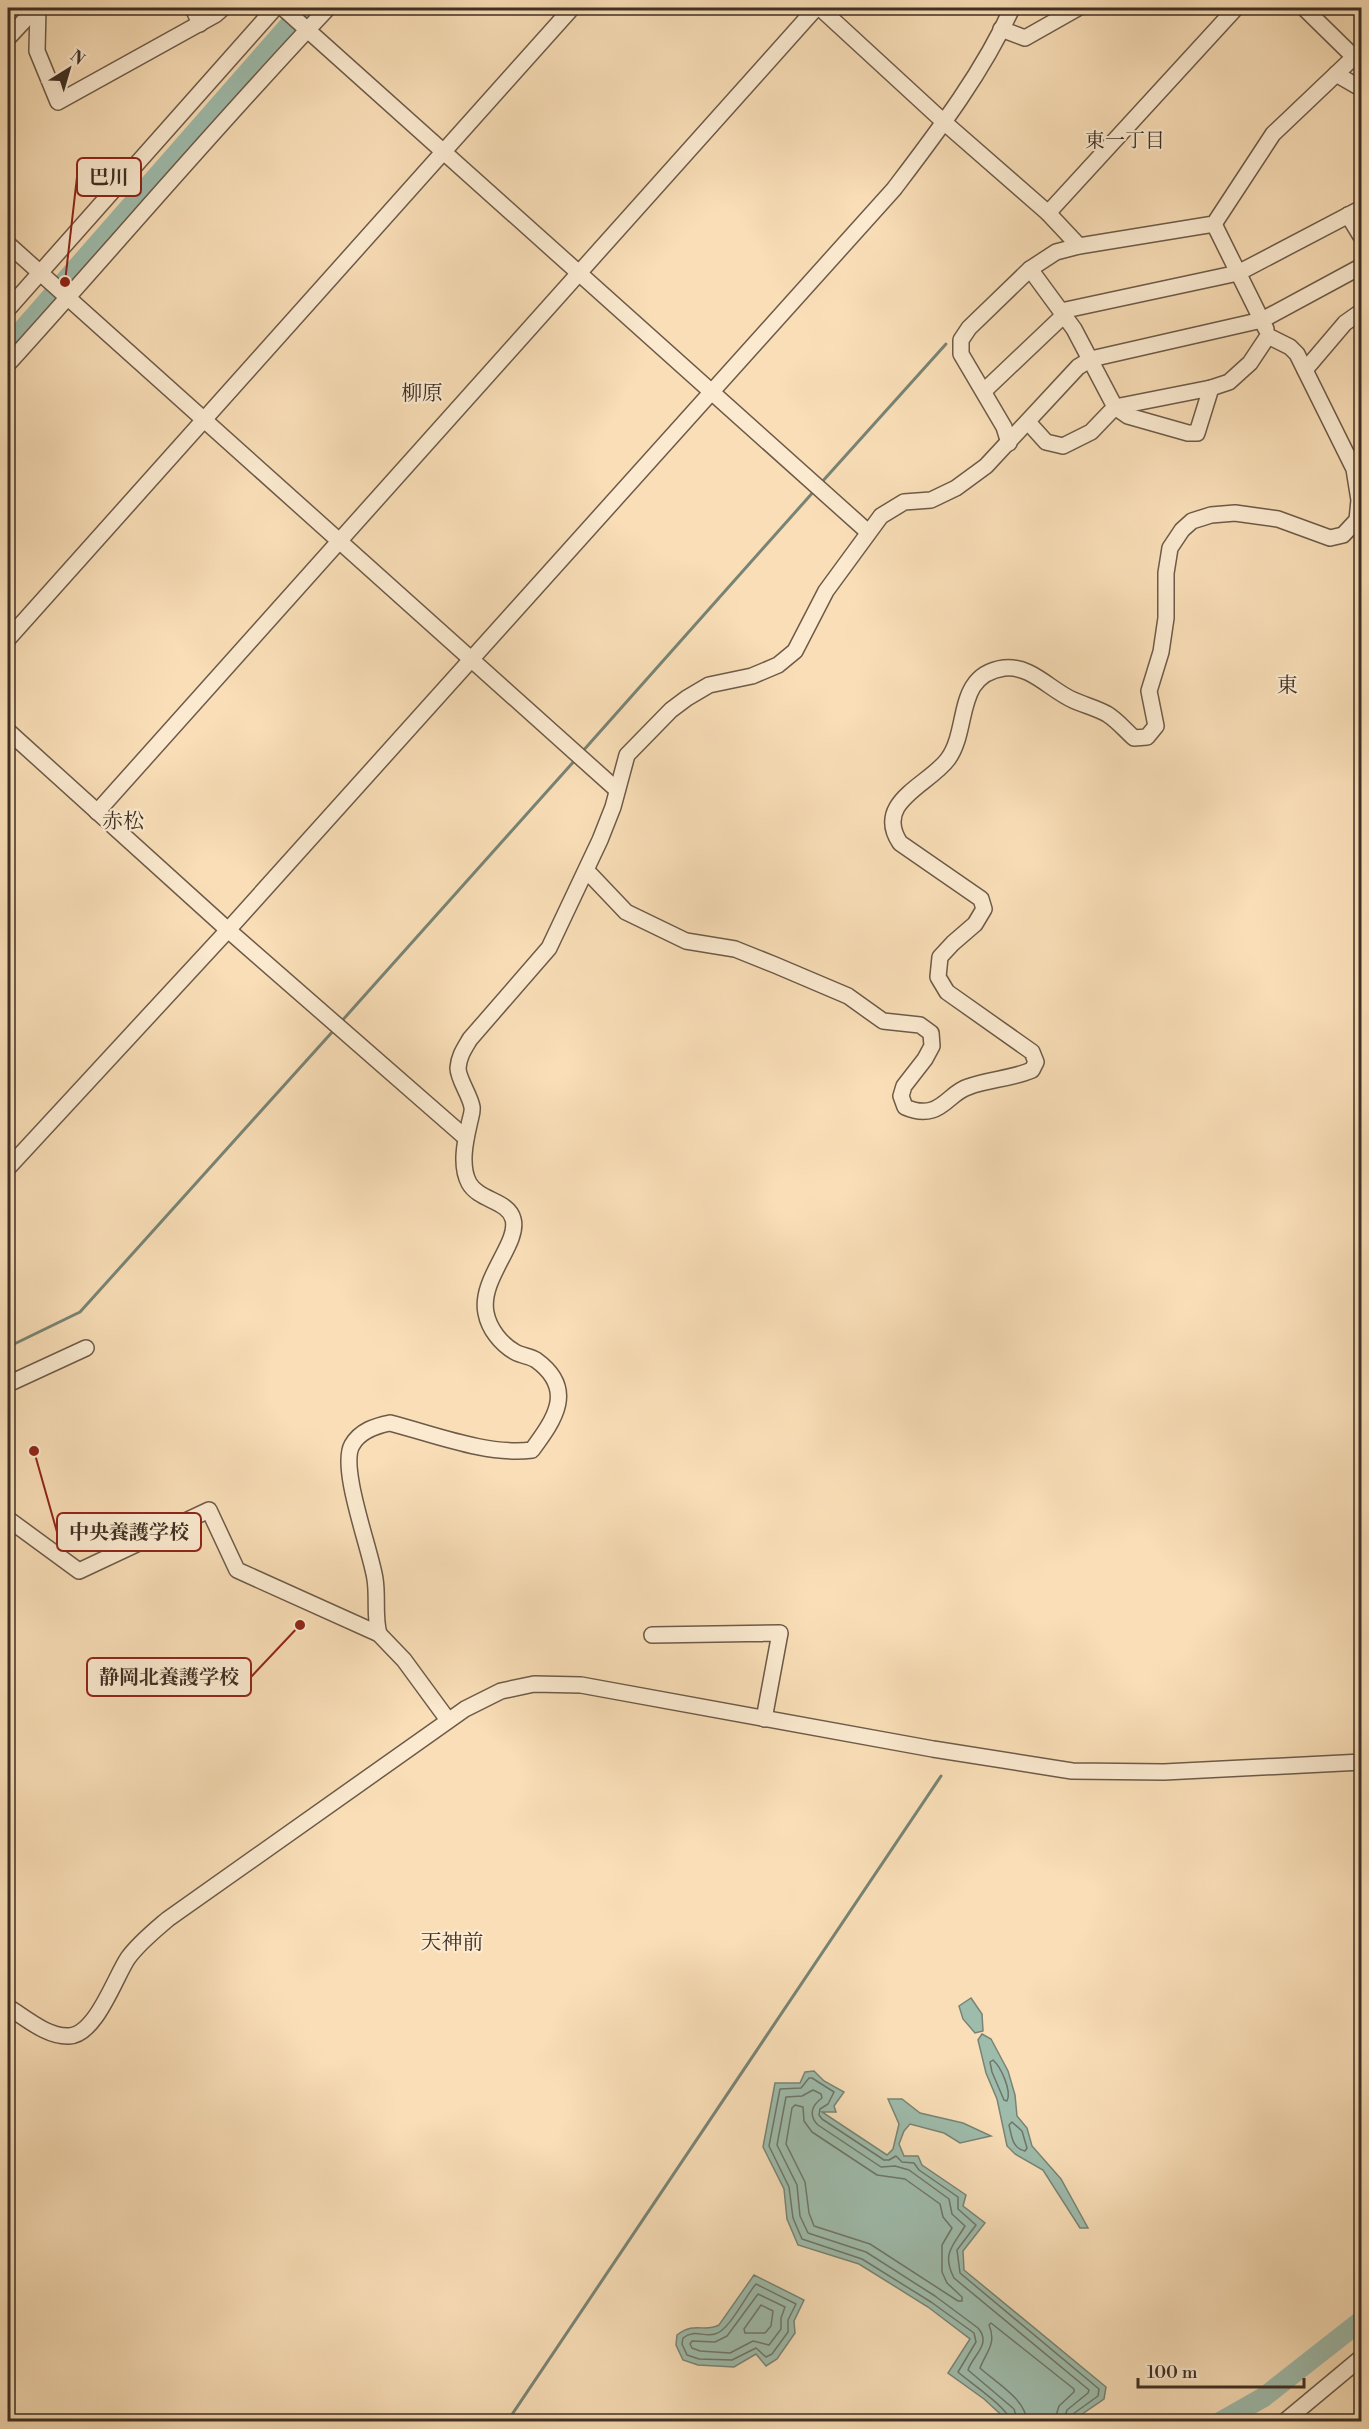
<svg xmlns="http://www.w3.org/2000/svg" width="1369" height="2429" font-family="'Libre Bodoni','Noto Serif JP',serif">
	<rect width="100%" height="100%" fill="#f9deb7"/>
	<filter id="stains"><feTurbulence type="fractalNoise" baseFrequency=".00333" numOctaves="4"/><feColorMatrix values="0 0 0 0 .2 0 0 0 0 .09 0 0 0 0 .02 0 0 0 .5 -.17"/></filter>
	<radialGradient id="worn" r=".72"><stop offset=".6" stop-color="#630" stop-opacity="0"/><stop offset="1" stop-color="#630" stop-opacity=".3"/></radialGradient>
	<g fill="#9ebcac" stroke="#788475" stroke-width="1.5">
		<path d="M971,1998l11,16 1,17 -8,2 -12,-14 -4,-13z"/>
		<path d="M982,2034l9,5 17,32 7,24 2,21 10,12 5,18 29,33 27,49h-8l-37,-58 -28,-16 -8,-8 -10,-47 -11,-26 -8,-33z"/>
		<path d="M814,2071l10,10 20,11 -10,14 2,6h-14l65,43 6,-6 6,-25 -11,-25h14l18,14 43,10 28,13 -31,7 -16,-10 -34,-9 -6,7 -5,13 5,12h14l4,9 44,30 -3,11 22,17 -22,28 1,19 142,117 -2,12 -32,22h-64l-24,-22 -36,-26 22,-34 -42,-32 -69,-43 -61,-19 -11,-26 -3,-30 -21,-42 12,-64h25l5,-11z"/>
		<path d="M754,2275l50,25 -10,21 1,12 -18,26 -11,7 -10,-12 -22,13 -36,-2 -15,-5 -7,-15 1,-10c18,-14 27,-2 42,-10z"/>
	</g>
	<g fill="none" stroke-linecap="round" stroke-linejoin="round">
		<g stroke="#6e7668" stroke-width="1.5">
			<path d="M993,2060c8,7 19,31 14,41l-3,-1 -12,-28 -2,-10z"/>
			<path d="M795,2105l8,2 1,14 8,11 65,43 28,4 35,25 3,13 9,11 -10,17v27l5,11 15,14v4h-4l-88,-57 -56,-18 -5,-13 -4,-31 -19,-38 6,-36z"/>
			<path d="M1012,2122l10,9 5,17 -2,3c-13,-3 -13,-14 -16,-26z"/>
			<path d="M756,2284l40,20 -8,16v12l-16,22 -6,3 -10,-9 -24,12 -33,-1 -12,-4 -5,-11 1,-6c11,-9 20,-1 32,-4 14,-3 31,-39 41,-50z"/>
			<path d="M758,2294l27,13 -4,11v11l-12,16 -16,-4 -23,12 -30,-2 -8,-3 -2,-4 2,-3 23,1 12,-6z"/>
			<path d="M761,2305l12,6 -2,15 -6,7h-20l-1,-4z"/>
			<path d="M1011,2422c-2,-14 -42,-40 -53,-50l18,-30 -2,-9 -43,-31 -69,-43 -60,-20 -9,-21 -4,-31 -20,-41 11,-57 21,-1 8,-10h3l22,14 -6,12 -8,5 -1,6 3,4 62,41h5l7,-4 6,6 12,1 5,7 39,27v12l18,16 -19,25 3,23 139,116 -1,7 -25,18 -2,8"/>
			<path d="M1018,2422l-4,-13 -46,-39c5,-15 24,-26 10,-42l-43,-32 -69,-44 -58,-19 -8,-17 -3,-31 -20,-40 9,-48 16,-1 11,-6 8,4 1,4c-10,7 -14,17 -4,27l63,42 14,-1 14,4 40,29 3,15 13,12c-11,19 -24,27 -11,52l135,112 -1,3 -21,17 -4,12"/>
			<path d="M1027,2422c-1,-23 -32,-40 -47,-54 6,-16 17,-24 9,-43l2,-2 83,66v3l-15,14 -5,16"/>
		</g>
		<g stroke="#788475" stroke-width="3">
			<path d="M821,483l125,-139"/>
			<path d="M582,752l233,-262"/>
			<path d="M340,1023l236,-264"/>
			<path d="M8,1347l72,-35 254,-282"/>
			<path d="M507,2422l434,-646"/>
		</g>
		<g stroke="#9ebcac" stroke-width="20">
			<path d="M8,346l296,-338"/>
			<path d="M1220,2422l44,-25 98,-77"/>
		</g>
		<g stroke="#6d5b48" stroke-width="18">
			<g id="minor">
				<path d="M38,8l-1,43 21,51 157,-87 8,-7"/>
				<path d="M193,8l7,16"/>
				<path d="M283,8l585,524"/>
				<path d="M820,8l125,115 103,90 31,33"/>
				<path d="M1001,29l24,9 53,-30"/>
				<path d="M8,38l28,-30"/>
				<path d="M1336,74l26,15"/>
				<path d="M1048,213l188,-205"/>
				<path d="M1348,215l14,23"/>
				<path d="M1214,224l52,105"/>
				<path d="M8,244l609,546"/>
				<path d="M8,309l267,-301"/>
				<path d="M1061,311l177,-38 124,-65"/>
				<path d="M8,364c107,-118 210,-240 320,-356"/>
				<path d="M1305,370l40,-47 17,-12"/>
				<path d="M984,391l80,-76"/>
				<path d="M1028,422l18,20 17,4 28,-14 24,-25 13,9 60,17h9l14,-45"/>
				<path d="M1009,443l-5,-16 -43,-73v-14l8,-12 61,-59 26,-17 23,-6 135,-22 59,-90 81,-77 -50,-49"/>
				<path d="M8,639l564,-631"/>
				<path d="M8,731l220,199 238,208"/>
				<path d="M97,812l719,-804"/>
				<path d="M587,871l39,41 60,29 49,8 40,16 73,31 35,25 37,4 11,8 1,13 -7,13 -21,27 -3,10 4,11c9,4 17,6 27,3 14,-4 22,-19 36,-23 21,-8 43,-8 64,-17l4,-8 -4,-10 -85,-60 -9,-15 2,-20 13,-14 22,-19 9,-15 -3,-10 -81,-56c-27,-41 29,-58 48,-84 22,-30 6,-84 56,-91 27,-3 46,22 69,32 11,5 23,8 34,14 10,6 18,16 27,24l13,-1 9,-11 -7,-35 12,-39 5,-34v-45l4,-25 12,-18 10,-9 19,-6 24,-2 43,6 52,19 13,-3 14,-15 2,-20 -5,-31 -57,-115 -7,-7 -22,-11 -18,27 -21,19 -18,6 -96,19 -41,-78 -44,-60"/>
				<path d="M8,1168l220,-238 666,-741c44,-58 88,-115 118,-181"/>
				<path d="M8,1384l78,-36"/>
				<path d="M8,1519l71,52 130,-61 28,60 142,64 25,26 44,60"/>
				<path d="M379,1634c-5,-18 -1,-36 -4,-55 -4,-28 -36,-111 -23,-134 8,-14 23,-19 38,-22 43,11 98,33 142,27 23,-31 44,-61 4,-90 -6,-4 -14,-4 -21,-8 -14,-8 -26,-23 -29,-39 -7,-34 34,-70 27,-94 -5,-19 -34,-18 -44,-36 -9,-17 -4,-41 0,-58 1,-6 4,-13 3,-18 -2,-12 -14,-28 -14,-39 1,-12 6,-19 12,-29l79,-91 51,-108 13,-33 14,-52 44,-45 16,-12 22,-13 43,-9 26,-11 17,-14 31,-60 55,-75 23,-14 27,-2 25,-12 30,-22 92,-99 13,-8 171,-39 100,-54"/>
				<path d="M652,1635l128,-2 -16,86"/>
				<path d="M8,2007c18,11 39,30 61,29 27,-1 46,-59 59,-78 11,-15 26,-27 40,-39l297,-210 36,-18 33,-7 47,1 352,64 139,22 92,1 198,-10"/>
				<path d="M1284,2422l78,-65"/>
			</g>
		</g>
		<use href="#minor" stroke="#fbead0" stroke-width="15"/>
	</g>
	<g text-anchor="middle" stroke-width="4.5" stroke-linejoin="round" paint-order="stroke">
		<g font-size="20" fill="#3e2f23" stroke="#fbead0">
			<text x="1125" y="147">東一丁目</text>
		</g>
		<g font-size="21" fill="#3e2f23" stroke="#fbead0">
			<text x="422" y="400">柳原</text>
			<text x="1287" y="692">東</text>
			<text x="123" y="828">赤松</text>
			<text x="452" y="1949">天神前</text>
		</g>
	</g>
	<path fill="none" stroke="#8f2418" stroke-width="2" d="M65 282L77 177M34 1451L57 1532M300 1625L251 1677"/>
	<g fill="#8f2418" stroke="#fbead0" stroke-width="2">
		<circle cx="65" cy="282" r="6"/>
		<circle cx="34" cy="1451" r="6"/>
		<circle cx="300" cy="1625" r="6"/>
	</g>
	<g fill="#fbead0" stroke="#8f2418" stroke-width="2">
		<rect x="77" y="158" width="64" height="38" rx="6"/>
		<rect x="57" y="1513" width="144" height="38" rx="6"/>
		<rect x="87" y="1658" width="164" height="38" rx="6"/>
	</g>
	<g font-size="20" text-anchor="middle" font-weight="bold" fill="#3e2f23">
		<text x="109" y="184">巴川</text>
		<text x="129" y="1539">中央養護学校</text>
		<text x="169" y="1684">静岡北養護学校</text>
	</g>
	<rect width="1369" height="2429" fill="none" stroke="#f9deb7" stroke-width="30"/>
	<rect x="9" y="9" width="1351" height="2411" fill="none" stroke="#3e2f23" stroke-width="3"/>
	<rect x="15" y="15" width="1339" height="2399" fill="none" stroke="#3e2f23" stroke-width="1.5"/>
	<g transform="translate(69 69) rotate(37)" stroke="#fbead0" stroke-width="4.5" paint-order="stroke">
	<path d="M0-4.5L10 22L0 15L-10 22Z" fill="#3e2f23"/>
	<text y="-9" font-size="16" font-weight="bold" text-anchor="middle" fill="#3e2f23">N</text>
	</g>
	<path d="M1138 2378v9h166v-9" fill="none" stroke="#3e2f23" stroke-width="3"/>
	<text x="1147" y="2378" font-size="18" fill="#3e2f23" stroke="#fbead0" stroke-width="4.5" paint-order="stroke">100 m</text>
	<rect width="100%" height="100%" filter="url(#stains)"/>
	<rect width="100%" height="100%" fill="url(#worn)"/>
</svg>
